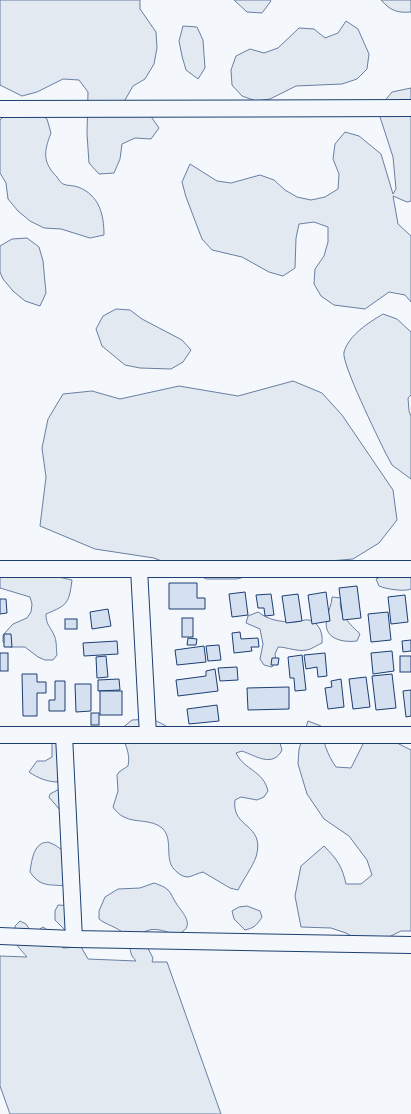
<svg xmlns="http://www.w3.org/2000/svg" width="411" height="1114" font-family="'Asap Condensed',sans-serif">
	<rect width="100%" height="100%" fill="#f4f7fb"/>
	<g fill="#e3e9f0" stroke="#687fa3">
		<path d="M0,0h140v9l16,23 1,16 -3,16 -9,15 -12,7 -8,14 11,12 14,3 9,13 -8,11 -16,-1 -13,6 -2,15 -6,14 -15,1 -10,-11 -2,-29 1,-42 -9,-12 -16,-1 -26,13 -15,4 -22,-11z"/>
		<path d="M234,0h36l1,1 -9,12 -15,-1z"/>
		<path d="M381,0h30v12c-14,1 -20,-1 -30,-12z"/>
		<path d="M346,21l12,8 11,25 -2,15 -10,10 -15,5 -46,2 -26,13 -14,2 -14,-5 -10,-11 -1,-15 5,-14 14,-7 14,4 14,-5 21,-20 15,1 11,9 13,-5z"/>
		<path d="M183,26l14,1 6,13 2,28 -7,11 -12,-9 -4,-14 -3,-15z"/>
		<path d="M411,88v113l-4,1 -14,-6 5,28 13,12v66l-6,-7 -16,-3 -24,17 -31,-4 -13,-9 -7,-12 1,-15 9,-13 4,-14v-15l-14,-5 -15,2 -3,14 -1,30 -12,8 -14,-4 -27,-15 -30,-7 -10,-11 -16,-42 -4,-15 8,-18 27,17 14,2 29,-8 14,5 11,10 12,7 14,3 14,-3 13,-8 1,-15 -6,-15 2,-15 10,-12 14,4 22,18 12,40 3,-5 -3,-32 -13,-40 3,-14 9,-11z"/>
		<path d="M34,109l13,10 4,14c-7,18 -9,29 6,44 1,2 4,6 6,7 4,2 10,1 15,3 21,8 26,27 26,48l-14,3 -29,-9 -17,-1 -14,-7 -12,-10 -10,-12 -2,-16 -6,-10v-53l6,-6z"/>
		<path d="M27,238l12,9 4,14 3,32 -6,13 -15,-5 -12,-10 -10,-12 -3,-7v-26l12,-7z"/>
		<path d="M116,309l14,1 12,9 40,21 9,10 -8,12 -12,7 -31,-1 -15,-3 -23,-19 -6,-17 7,-13z"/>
		<path d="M383,314l14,5 14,13v63l-3,3 1,13 2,5v63l-19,-14 -7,-13c-7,-15 -44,-89 -41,-100 5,-17 24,-29 39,-38z"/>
		<path d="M293,381l29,12 20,22 51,75 4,30 -18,23 -26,16 -59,5 -57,15h-30l-53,-21 -59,-9 -55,-23 6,-49 -4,-29 6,-29 15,-25 29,-3 28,8 59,-13 59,10z"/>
		<path d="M0,564l72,16c-3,23 -4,25 -26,34 0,11 4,12 8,21 3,6 2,13 3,20l-4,5h-8l-7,-3 -13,-10h-15l-7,-5v-7l10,-11 14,-6 4,-6 1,-8 -2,-7 -30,-9z"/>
		<path d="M392,572l19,1v16c-7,3 -25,0 -32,-3l-3,-7z"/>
		<path d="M332,597l9,1c-4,15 9,26 19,36l-3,7c-16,2 -35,-3 -30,-23 1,-8 5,-13 5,-21z"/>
		<path d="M258,612c10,8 23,10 36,10 5,0 11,-3 15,-2 11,3 14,14 13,23 -5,2 -10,6 -15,7 -10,2 -20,-3 -29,-3l-3,7 1,7 -4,6 -8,-2 -4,-6 3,-15 -3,-15 -14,-6 2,-7z"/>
		<path d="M151,719c15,5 25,14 37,24l13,-14 74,9 5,5 2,7c-9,18 -26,6 -40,1l-6,2c9,18 27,17 32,38l-4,6 -7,3 -16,-3 -6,3c-4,29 31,23 21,57 -3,9 -13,23 -18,33l-8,-2 -27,-16c-5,1 -10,4 -15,5 -4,0 -8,-2 -11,-5 -15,-11 -2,-32 -15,-44 -10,-9 -27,-5 -38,-11 -5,-2 -8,-6 -11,-10l5,-16 -1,-16 2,-3 9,-6c3,-13 -4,-24 -8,-36l12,-10z"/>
		<path d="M308,721l13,5c2,16 6,28 15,41l15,1 14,-28h16l16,3 14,7v181h-10l-26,13 -16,-4 -13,-7 -15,-5 -30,-1 -6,-31 6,-30 23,-20c13,13 18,20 22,38h15l11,-9 -5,-15 -18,-24 -25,-17 -17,-25 -9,-30 1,-15z"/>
		<path d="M60,740l-2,42c-11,0 -20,-4 -29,-10l8,-11h8l7,-4v-16z"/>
		<path d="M63,787l2,26 -6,-4 -10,-12 1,-3z"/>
		<path d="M48,842l7,3 7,5 4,36c-16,-2 -25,2 -36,-14 1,-8 3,-24 11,-28 2,-2 5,-1 7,-2z"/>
		<path d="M154,883c5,2 10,3 14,7 4,4 5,9 8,13 5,8 19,21 6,29 -10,6 -23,-8 -38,0l-1,7 10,19 -1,4h15l54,152h-211l-10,-28v-130l27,1c-12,-14 -13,-13 -12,-31l5,-5 6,3 4,6 7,1 6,-4 12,8 8,13 15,-1 2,-2 8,14 48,2c-1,-2 -3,-3 -4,-5 -3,-7 -2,-16 -8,-22 -6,-7 -18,-9 -25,-15v-8l6,-14 13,-8 22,-1z"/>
		<path d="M58,905l15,1 -7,25 -11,-11v-9z"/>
		<path d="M247,906l13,5 2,6c-5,8 -8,11 -17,13l-11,-11 -2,-8 7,-4z"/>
	</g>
	<g fill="#d5e0f0" stroke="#1d3f73">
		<path d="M169,583h28v15h8v11h-36z"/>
		<path d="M357,586l4,32 -18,2 -4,-32z"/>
		<path d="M245,592l3,23 -16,2 -3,-23z"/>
		<path d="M326,592l4,29 -18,3 -4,-29z"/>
		<path d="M271,594l3,21 -9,1 -1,-8h-6l-2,-13z"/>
		<path d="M298,594l4,27 -16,2 -4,-27z"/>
		<path d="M405,595l3,27 -17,2 -3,-27z"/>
		<path d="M0,599h6l1,14 -7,1z"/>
		<path d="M108,609l3,17 -19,3 -2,-17z"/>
		<path d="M388,612l3,28 -20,2 -3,-28z"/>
		<rect x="182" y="618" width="11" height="19"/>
		<rect x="65" y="619" width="12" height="10"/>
		<path d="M240,632l1,7 17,-1 1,9h-8l1,4 -18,2 -2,-20z"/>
		<path d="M4,634h7l1,13h-8z"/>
		<path d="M188,638l9,1 -1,6h-9z"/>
		<path d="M411,640v11l-8,1 -1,-11z"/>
		<path d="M117,641l1,13 -34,2 -1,-13z"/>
		<path d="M219,645l2,15 -13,1 -2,-15z"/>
		<path d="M204,646l2,16 -29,3 -2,-15z"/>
		<path d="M392,651l2,20 -21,3 -2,-21z"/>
		<rect x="0" y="653" width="8" height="18"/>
		<path d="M325,653l2,23 -9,1 -1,-10 -11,2 -2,-14z"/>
		<path d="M302,655l4,35 -11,1 -1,-13h-4l-2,-21z"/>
		<path d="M106,656l2,21 -11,1 -1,-21z"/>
		<rect x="400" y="656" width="11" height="16"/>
		<path d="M272,658h7l-1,7h-7z"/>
		<path d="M237,667l1,13 -18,1 -2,-13z"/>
		<path d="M215,669l3,22 -40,5 -2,-16 30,-4v-5z"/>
		<path d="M22,674h15v8h9v11h-9v23h-14z"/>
		<path d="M392,674l4,34 -20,2 -4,-34z"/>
		<path d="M366,677l4,30 -17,2 -4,-30z"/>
		<path d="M119,679l1,11 -22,1v-11z"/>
		<path d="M341,679l3,28 -16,2 -3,-21 7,-1 -1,-6z"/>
		<path d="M55,681h10v30h-16v-11h6z"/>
		<path d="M75,684h16v27l-15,1z"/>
		<path d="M289,687v22l-41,1 -1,-22z"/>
		<path d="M411,690v26l-5,1 -3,-26z"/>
		<rect x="100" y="691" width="22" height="24"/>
		<path d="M217,705l2,16 -30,3 -2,-15z"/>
		<rect x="91" y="713" width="8" height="12"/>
	</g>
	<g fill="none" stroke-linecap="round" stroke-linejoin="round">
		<g stroke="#1d3f73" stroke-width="18">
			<g id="minor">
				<path d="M0,109l411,-1"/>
				<path d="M0,569h411"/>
				<path d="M139,569l9,166"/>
				<path d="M0,735h411"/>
				<path d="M64,735l10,204"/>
				<path d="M0,936l74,3 337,6"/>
			</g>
		</g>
		<use href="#minor" stroke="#f4f7fb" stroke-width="16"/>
	</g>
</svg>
